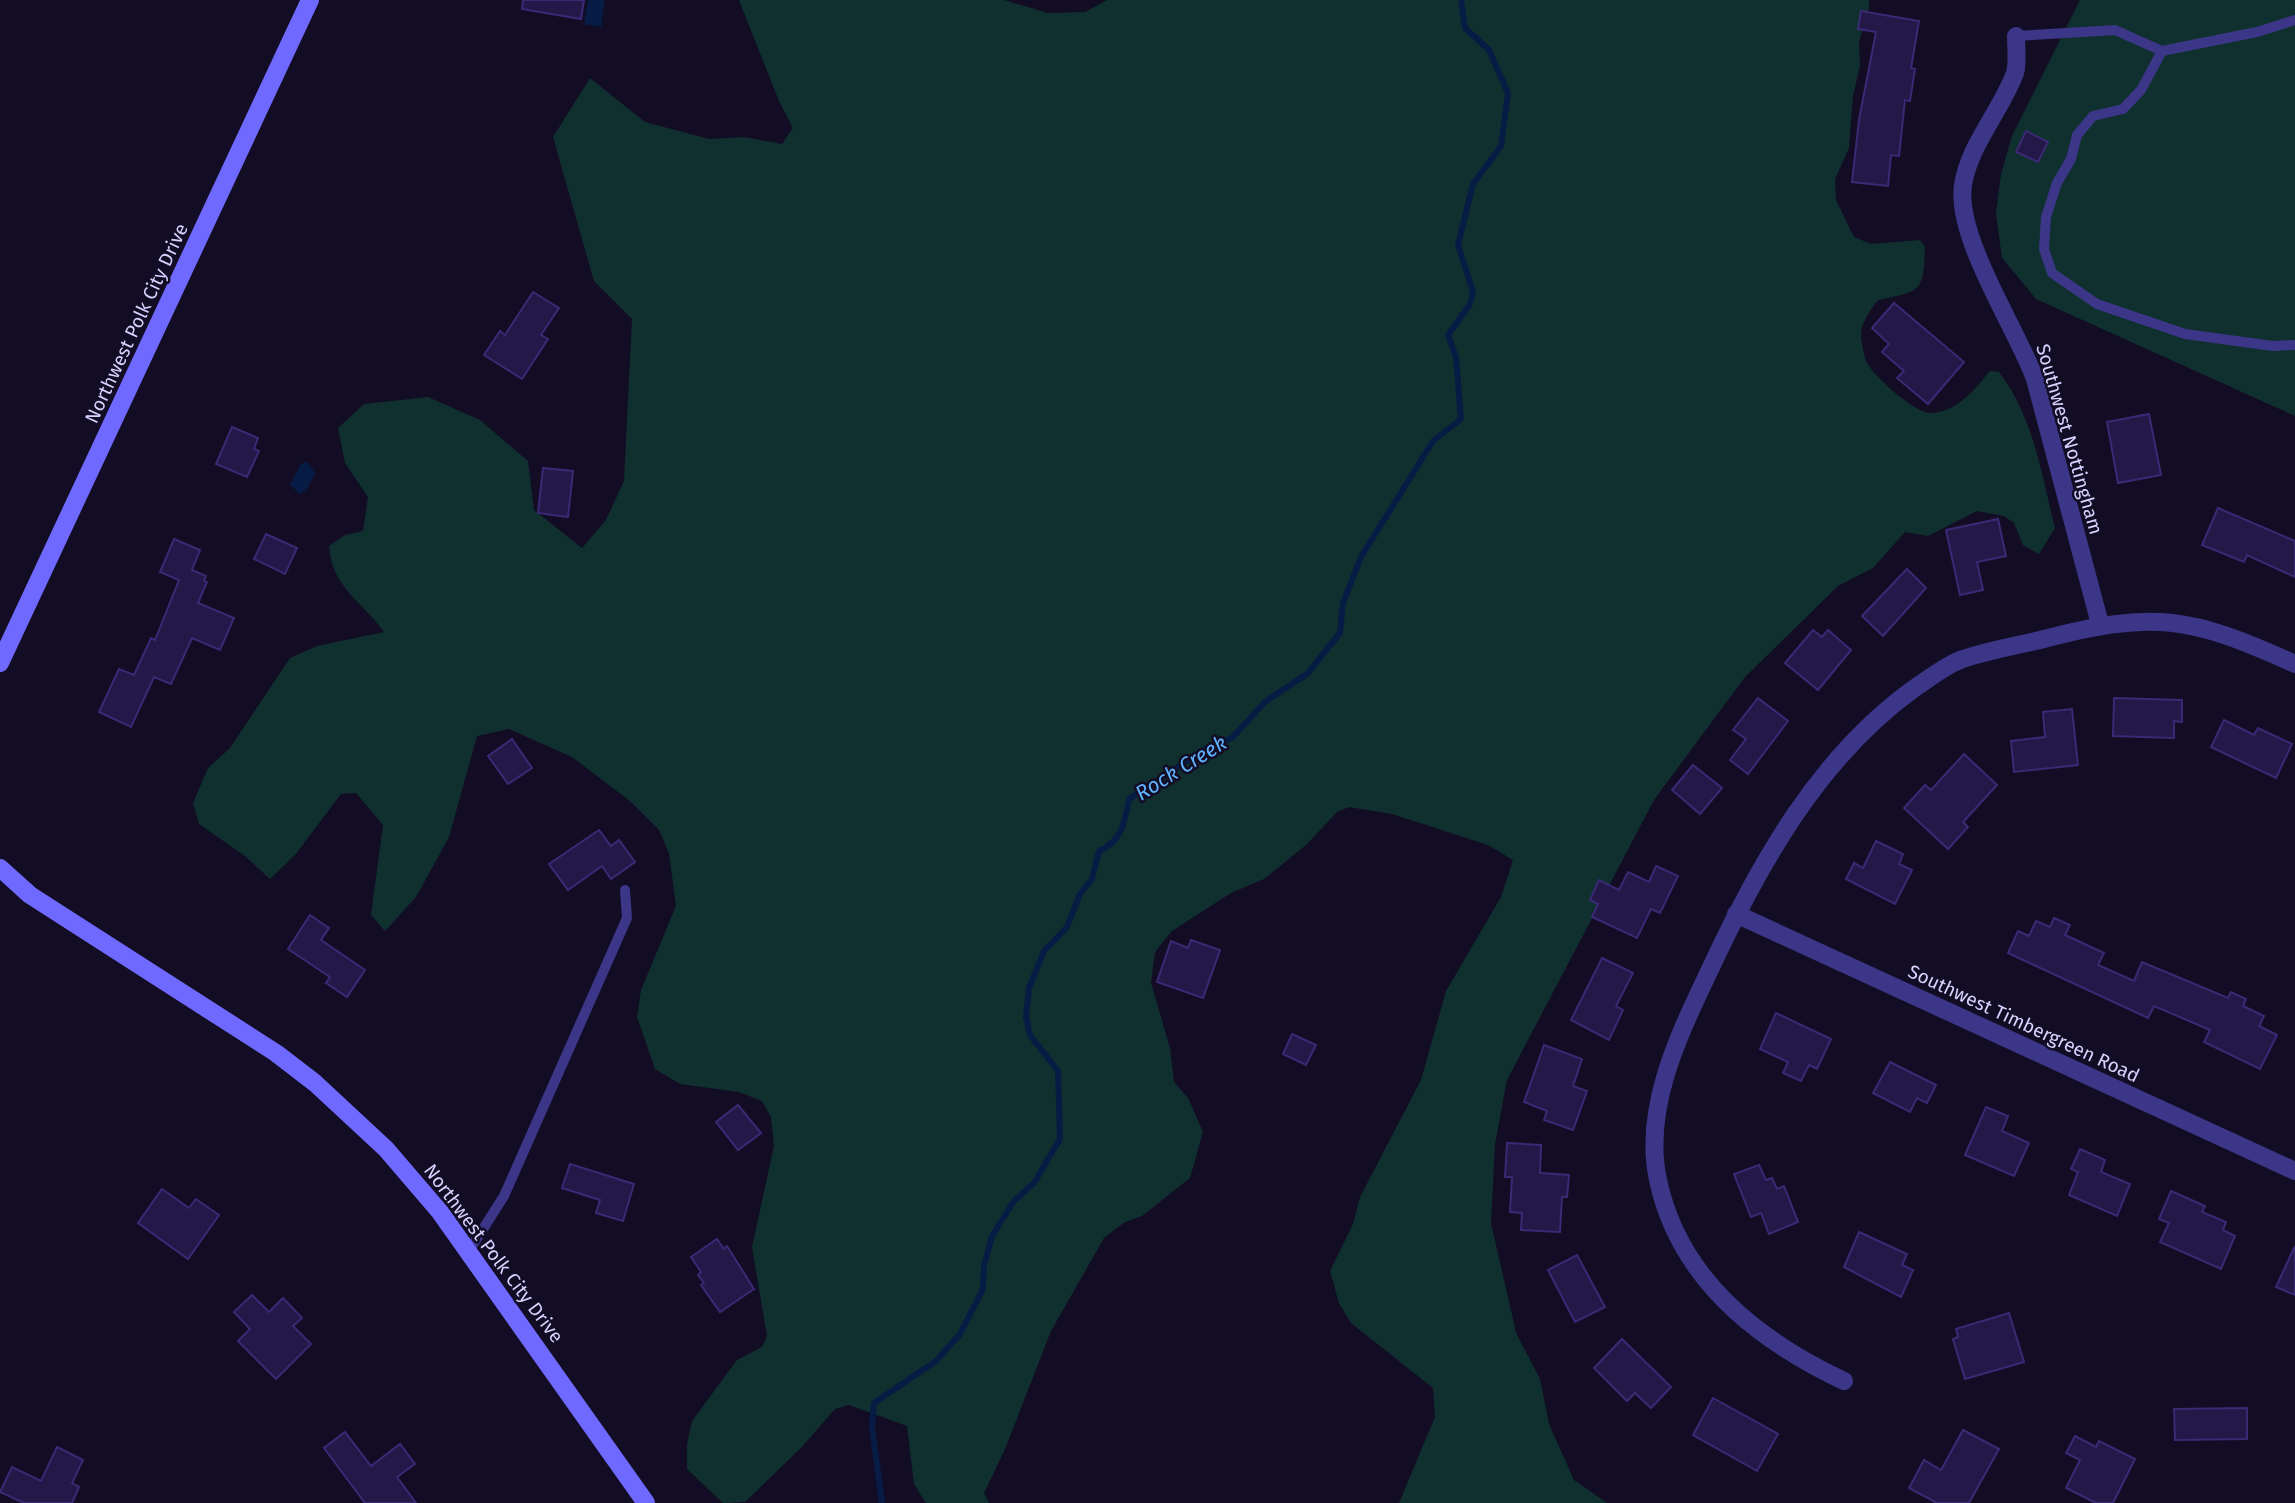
<svg xmlns="http://www.w3.org/2000/svg" width="2295" height="1503" font-family="'Fira Sans',sans-serif">
	<rect width="100%" height="100%" fill="#120d25"/>
	<g fill="#10302f">
		<path d="M739,0h265l44,13 37,-1 22,-12h762v8l-10,34 1,24 -7,30 -4,52 -14,31 1,21 18,37 17,7 49,-4 5,7c-2,46 -3,44 -47,53 -7,9 -17,23 -17,34 0,7 3,21 5,27 6,14 48,51 63,52 28,0 45,-23 61,-42l9,1c35,46 42,101 56,156l-16,26 -16,-9 -9,-22 -10,-7 -27,-5 -49,25 -23,-4 -32,36 -35,18 -93,91 -91,123 -147,280 -12,64 -4,79 19,83 6,27 24,46 9,45 25,56 33,23h-208l36,-86 -2,-29 -82,-65 -12,-20 -9,-32 23,-47 7,-27 61,-117 25,-89 55,-94 12,-37 -25,-15 -96,-31 -43,-7 -12,5 -31,33 -42,34 -33,14 -59,38 -17,21 -4,31 19,65 4,34 14,16 15,34 -13,46 -48,38 -17,6 -21,16 -53,93 -46,118 -21,44 5,10h-63l-12,-19 -7,-58 -58,-21 -14,4 -35,40 -55,53 -22,1 -36,-34v-25l5,-23 45,-61 25,-13 5,-11 -15,-89 22,-101 -3,-29 -9,-16 -23,-9 -59,-8 -25,-15 -18,-52 4,-27 35,-84 -7,-53 -10,-23 -29,-29 -58,-44 -63,-28 -32,7 -28,101 -33,60 -31,34 -14,-16 12,-90 -27,-32 -15,1 -46,61 -25,24 -25,-23 -46,-32 -6,-21 15,-35 22,-20 60,-90 27,-12 67,-14c-23,-32 -52,-44 -55,-86l16,-11 18,-4 5,-34 -23,-34 -7,-35 26,-24 64,-7 52,23 48,41 6,49 48,38 24,-28 18,-39 8,-162 -38,-38 -41,-144 37,-59 55,44 64,17 35,-2 38,7 11,-16 -14,-27z"/>
		<path d="M2080,0h215v416l-259,-117 -34,-41 -6,-45 5,-39 11,-38z"/>
	</g>
	<g fill="#071c45">
		<path d="M588,0h17l-4,27 -17,-3z"/>
		<path d="M307,462l8,11 -9,18 -6,3 -10,-9 11,-21z"/>
	</g>
	<g fill="none" stroke-linecap="round" stroke-linejoin="round">
		<path stroke="#071c45" stroke-width="6" d="M882,1503l-10,-77 2,-23 62,-42 24,-27 23,-45 1,-23 8,-30 22,-35 20,-18 26,-44 -2,-68 -28,-36 -4,-18 3,-29 15,-37 23,-24 13,-33 12,-15 7,-28c23,-10 26,-29 30,-52l78,-51 25,-10 34,-37 41,-27 33,-41 3,-30 18,-46 72,-116 28,-22 -5,-62 -8,-22 22,-31 3,-12 -15,-47 15,-61 28,-38 7,-53 -19,-43 -24,-22 -4,-28"/>
	</g>
	<g fill="#231847" stroke="#3a2975" stroke-width="2">
		<path d="M523,0h61l-3,19 -59,-10z"/>
		<path d="M1861,11l58,10 -8,47 4,1 -5,32 -5,-1 -6,56 -8,-1 -3,31 -36,-4 7,-62 17,-88 -18,-3z"/>
		<path d="M2026,131l22,11 -10,20 -22,-10z"/>
		<path d="M533,292l26,16 -18,27 7,4 -26,40 -38,-24 16,-24 5,4z"/>
		<path d="M1894,303l70,59 -36,42 -31,-26 7,-7 -22,-19 7,-8 -17,-16z"/>
		<path d="M2149,414l12,61 -43,8 -11,-61z"/>
		<path d="M232,427l26,11 -4,11 5,2 -12,26 -31,-13z"/>
		<path d="M543,468l30,3 -5,46 -30,-4z"/>
		<path d="M2218,508l77,33v36l-48,-22 -3,7 -42,-17z"/>
		<path d="M1998,519l8,37 -29,6 6,28 -23,5 -14,-65z"/>
		<path d="M266,534l31,14 -12,26 -31,-15z"/>
		<path d="M174,539l26,11 -8,20 14,6 -2,5 3,1 -9,21 36,15 -14,32 -28,-12 -21,46 -17,-7 -23,50 -32,-15 20,-43 15,6 17,-37 4,2 24,-60 -19,-8z"/>
		<path d="M1907,569l19,19 -43,48 -21,-20z"/>
		<path d="M1813,630l9,7 6,-7 23,20 -33,40 -33,-27z"/>
		<path d="M1758,698l30,23 -40,53 -18,-14 16,-21 -13,-9z"/>
		<path d="M2114,698l68,2v22l-8,-1v17l-61,-2z"/>
		<path d="M2072,709l6,56 -64,7 -3,-31 34,-4 -2,-25z"/>
		<path d="M2224,720l30,15 4,-7 34,16 -16,34 -65,-31z"/>
		<path d="M512,739l20,29 -24,16 -20,-28z"/>
		<path d="M1964,754l33,31 -34,37 5,5 -20,22 -44,-41 21,-23 6,5z"/>
		<path d="M1693,765l29,23 -22,26 -28,-24z"/>
		<path d="M599,830l12,16 8,-6 16,22 -24,17 -9,-13 -34,24 -19,-26z"/>
		<path d="M1876,841l27,13 -4,10 13,6 -17,34 -49,-25 8,-16 9,5z"/>
		<path d="M1656,866l22,10 -18,37 -9,-4 -14,29 -45,-21 6,-13 -8,-4 9,-20 20,10 9,-18 21,10z"/>
		<path d="M310,915l19,13 -8,12 44,30 -18,27 -21,-14 4,-6 -42,-28z"/>
		<path d="M2054,918l16,7 -5,10 39,18 -6,12 36,16 8,-19 86,36 3,-6 15,7 -3,7 21,10 -5,10 18,9 -17,34 -56,-27 6,-12 -56,-24 -6,12 -140,-65 10,-22 11,5 7,-15 14,6z"/>
		<path d="M1191,940l29,10 -17,48 -46,-16 14,-41 17,7z"/>
		<path d="M1602,958l31,15 -17,33 7,4 -14,30 -38,-20z"/>
		<path d="M1776,1013l55,26 -14,30 -8,-4 -8,16 -18,-8 5,-11 -28,-13z"/>
		<path d="M1292,1034l24,11 -10,20 -23,-11z"/>
		<path d="M1544,1045l38,14 -9,27 14,5 -14,39 -29,-10 3,-9 -23,-9z"/>
		<path d="M1890,1062l46,23 -9,18 -10,-5 -7,14 -37,-19z"/>
		<path d="M738,1105l23,28 -23,17 -22,-28z"/>
		<path d="M1986,1107l22,9 -6,15 27,12 -15,33 -49,-21z"/>
		<path d="M1507,1143l34,2 -1,28 29,2 -2,22h-5l-2,35 -39,-2 1,-17 -12,-1 2,-35h-7z"/>
		<path d="M2080,1149l25,11 -4,12 29,12 -13,32 -48,-21 9,-23 -7,-3z"/>
		<path d="M570,1164l64,20 -11,37 -27,-8 4,-13 -38,-12z"/>
		<path d="M1759,1165l7,15 6,-2 5,11 7,-3 14,36 -29,12 -8,-21 -10,4 -17,-43z"/>
		<path d="M162,1189l27,19 7,-9 23,16 -31,44 -50,-36z"/>
		<path d="M2171,1191l34,15 -3,6 24,10 -3,8 12,6 -14,33 -61,-27 9,-19 -10,-4z"/>
		<path d="M1859,1232l48,22 -5,11 11,5 -12,27 -57,-30z"/>
		<path d="M717,1239l7,10 3,-3 27,43 -34,23 -19,-27 3,-2 -6,-8 3,-3 -10,-15z"/>
		<path d="M2295,1246v49l-19,-8z"/>
		<path d="M1577,1255l28,52 -30,15 -27,-52z"/>
		<path d="M252,1295l17,17 14,-14 19,20 -9,8 18,18 -35,35 -38,-38 12,-12 -16,-17z"/>
		<path d="M2009,1313l15,49 -59,17 -12,-40 5,-2 -2,-8z"/>
		<path d="M1622,1339l49,48 -20,21 -16,-15 -8,8 -33,-33z"/>
		<path d="M1713,1398l65,36 -21,37 -64,-36z"/>
		<path d="M2247,1408v31l-72,1 -1,-31z"/>
		<path d="M1963,1430l36,19 -30,54h-32l-28,-15 15,-28 17,10z"/>
		<path d="M345,1432l26,34 29,-22 15,20 -18,13 19,26h-51l-41,-55z"/>
		<path d="M2075,1436l21,11 3,-6 36,18 -22,44h-17l-30,-15 14,-28 -14,-7z"/>
		<path d="M57,1447l26,13 -11,23 7,4 -7,16h-48l-24,-11 12,-25 29,14z"/>
	</g>
	<g fill="none" stroke-linecap="round" stroke-linejoin="round">
		<g stroke="#3b3687" stroke-width="10">
			<path d="M2016,36l99,-6 47,21 95,-19 38,-12"/>
			<path d="M2162,51l-21,39 -18,19 -30,7 -16,19 -6,24 -14,24 -11,34 -2,32 8,24 45,31 88,30 88,12 22,-1"/>
			<path d="M469,1251l35,-55 123,-278 -2,-28"/>
		</g>
		<g stroke="#3b3687" stroke-width="18">
			<path d="M2016,36c0,11 2,27 -1,37 -14,38 -46,72 -52,112 -8,52 54,144 72,194l65,245"/>
			<path d="M1736,914l559,257"/>
			<path d="M1844,1381c-87,-41 -165,-102 -186,-201 -16,-75 24,-151 55,-217 48,-102 106,-205 199,-273 15,-10 31,-23 48,-30 25,-9 54,-14 80,-20 114,-30 149,-24 255,24"/>
		</g>
		<g stroke="#7069ff" stroke-width="18">
			<path d="M0,663l310,-663"/>
			<path d="M0,868l30,27 246,158 39,30 71,66 54,63 206,291"/>
		</g>
	</g>
	<g text-anchor="middle" stroke-width="5" stroke-linejoin="round" paint-order="stroke">
		<g font-size="19" fill="#d8d2ff" stroke="#120d25">
			<text transform="translate(136 323) rotate(-65)" y="7">Northwest Polk City Drive</text>
			<text transform="translate(2070 439) rotate(74)" y="7">Southwest Nottingham</text>
			<text transform="translate(2024 1023) rotate(25)" y="7">Southwest Timbergreen Road</text>
			<text transform="translate(494 1253) rotate(53)" y="7">Northwest Polk City Drive</text>
		</g>
		<g font-size="21" font-style="italic" fill="#60b2ff" stroke="#120d25">
			<text transform="translate(1181 768) rotate(-32)" y="7">Rock Creek</text>
		</g>
	</g>
</svg>
